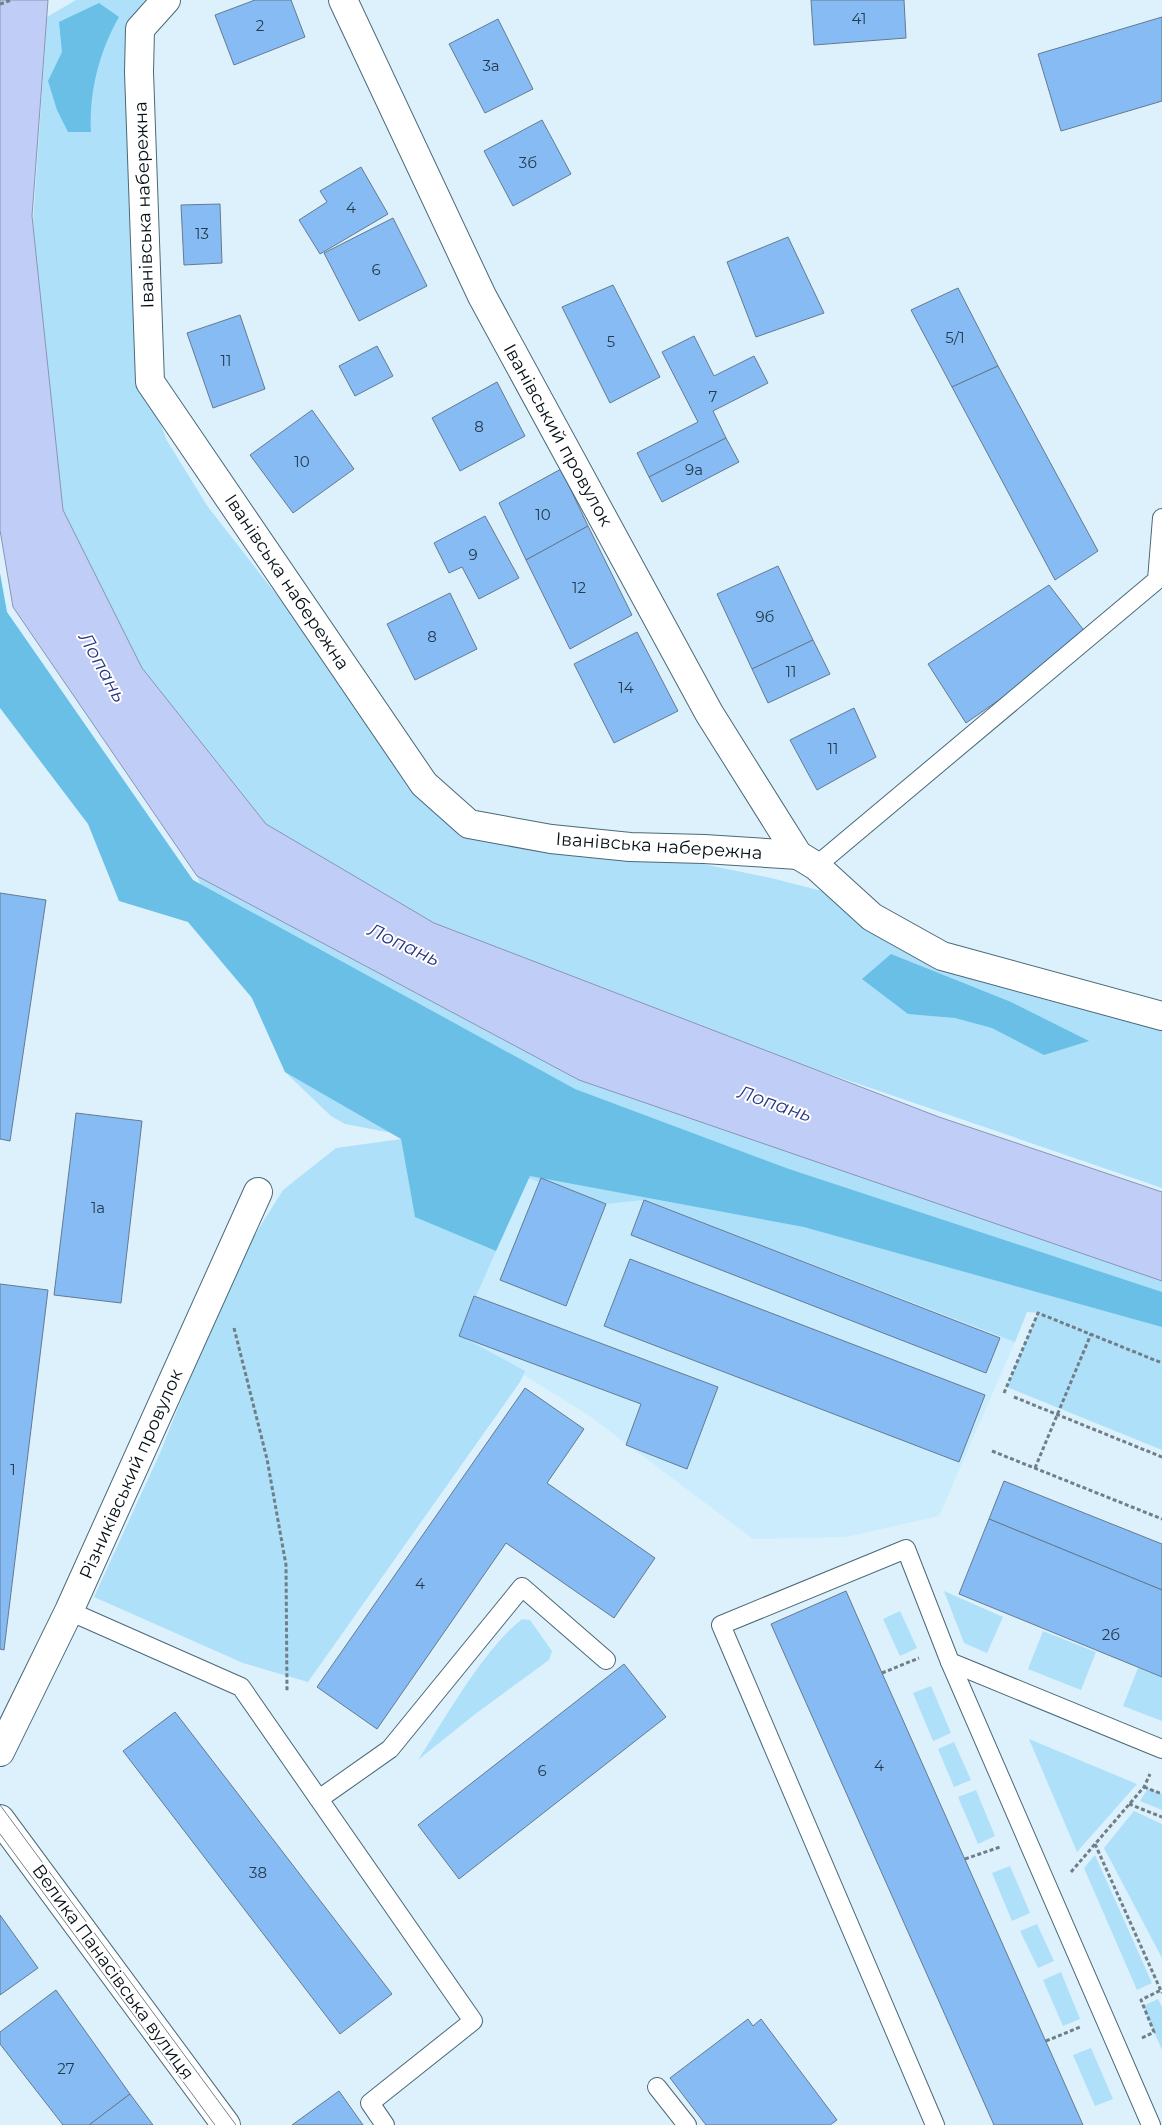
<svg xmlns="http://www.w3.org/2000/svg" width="1162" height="2125" font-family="Montserrat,sans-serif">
	<rect width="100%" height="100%" fill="#ddf1fc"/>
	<path fill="#caecfd" d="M530,1176l76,28 38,-4 371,142 -76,174 -93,21 -93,2 -166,-125 -128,-78 15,-40z"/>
	<g fill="#aee0f9">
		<path d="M76,0h90l-26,29 7,354 19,56 42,68 216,277 46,40 218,37 83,17 55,14 31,23 305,113v160l-347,-119 -381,-146 -168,-99 -124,-156 -79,-158 -30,-288 14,-205z"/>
		<path d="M197,876l382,204 583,200v170l-155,-63 31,-74 -11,-1 -12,30 -371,-142 -38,4 -214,-71 -47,-9 -14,-8 -46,-44z"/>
		<path d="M401,1139l14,77 81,35 -37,84 66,36 -5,11 -212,300 -65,-19 -149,-66 66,-144 74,-185 49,-78 53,-42z"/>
		<path d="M944,1591l59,26 -16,36 -23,-10z"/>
		<path d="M900,1611l17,37 -17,8 -17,-37z"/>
		<path d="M522,1619l8,1 22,31 -3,9 -75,55 -56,45c28,-43 65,-110 104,-141z"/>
		<path d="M1043,1631l53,21 -15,38 -53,-21z"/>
		<path d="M1138,1668l24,9v44l-39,-15z"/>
		<path d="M931,1686l20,47 -18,8 -20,-48z"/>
		<path d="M1029,1739l108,45 -60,68z"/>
		<path d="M954,1742l17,38 -17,7 -16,-38z"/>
		<path d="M1148,1788l14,6v16l-22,-9z"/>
		<path d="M976,1790l19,46 -17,8 -20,-47z"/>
		<path d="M1134,1811l28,13v134l-58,-110z"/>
		<path d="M1095,1855l57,128 -15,7 -53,-122z"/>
		<path d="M1010,1866l20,47 -18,8 -20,-48z"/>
		<path d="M1037,1924l17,37 -16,7 -18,-37z"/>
		<path d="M1061,1972l19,47 -17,7 -20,-46z"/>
		<path d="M1158,1999l4,8v43l-19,-44z"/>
		<path d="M1091,2048l22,51 -18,7 -22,-51z"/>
	</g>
	<g fill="#6abfe6">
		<path d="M99,3l20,14c-20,35 -30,75 -28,115h-23l-11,-22 -9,-29 14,-29 -3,-30z"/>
		<path d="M0,573l7,39 186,268 382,209 214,80 373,123v35l-358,-100 -274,-51 -34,75 -81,-34 -14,-78 -116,-67 -33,-74 -64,-76 -69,-21 -31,-77 -88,-116z"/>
		<path d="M891,954l120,48 78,39 -45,14 -52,-27 -37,-10 -47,-4 -46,-35z"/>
	</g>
	<path fill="#c0cdf7" stroke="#8894b4" d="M0,0h48l-16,216 31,294 79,158 124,156 168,99 505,194 223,75v89l-583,-201 -382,-204 -184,-269 -13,-77z"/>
	<g fill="#86bbf4" stroke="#657a91">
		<path d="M255,0h36l14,37 -71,28 -19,-50z"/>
		<path d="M811,0h93l2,38 -92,7z"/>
		<path d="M1162,17v84l-101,30 -23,-77z"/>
		<path d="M498,19l35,70 -48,24 -36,-69z"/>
		<path d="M542,120l29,54 -58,32 -29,-55z"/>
		<path d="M361,167l27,47 -68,40 -21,-34 28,-18 -7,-11z"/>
		<path d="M220,204l2,59 -38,2 -3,-60z"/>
		<path d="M393,218l34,68 -68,35 -35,-68z"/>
		<path d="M788,237l36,76 -68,24 -29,-75z"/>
		<path d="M613,285l47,92 -50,26 -48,-96z"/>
		<path d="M958,288l40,78 -46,21 -41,-77z"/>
		<path d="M240,315l25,74 -52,19 -26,-75z"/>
		<path d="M694,336l20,40 40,-20 14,27 -55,28 13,27 -77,39 -12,-24 61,-31 -36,-70z"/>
		<path d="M377,346l16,30 -38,20 -16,-30z"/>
		<path d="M998,366l100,185 -43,29 -103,-193z"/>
		<path d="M497,382l28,54 -65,35 -28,-53z"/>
		<path d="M312,410l42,59 -61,44 -43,-58z"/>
		<path d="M726,438l13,24 -77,40 -13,-25z"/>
		<path d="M561,469l27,57 -62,34 -27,-57z"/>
		<path d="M485,516l34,62 -40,21 -17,-32 -13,6 -15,-30z"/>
		<path d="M588,526l44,89 -62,34 -44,-89z"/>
		<path d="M778,566l35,74 -61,29 -35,-75z"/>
		<path d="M1049,585l40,52 -123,86 -38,-59z"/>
		<path d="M450,593l27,56 -62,31 -28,-56z"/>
		<path d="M637,632l41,79 -64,32 -40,-79z"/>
		<path d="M813,640l17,34 -62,29 -16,-34z"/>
		<path d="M854,708l22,49 -59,33 -27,-50z"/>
		<path d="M0,893l46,7 -36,241 -10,-2z"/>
		<path d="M76,1113l66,8 -21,182 -67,-8z"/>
		<path d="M541,1178l65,26 -40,102 -66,-26z"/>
		<path d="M644,1200l356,138 -14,35 -355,-138z"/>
		<path d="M630,1259l355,136 -26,67 -355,-136z"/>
		<path d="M0,1284l48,6 -44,360 -4,-1z"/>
		<path d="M474,1296l244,91 -31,82 -61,-24 15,-41 -182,-68z"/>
		<path d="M525,1388l59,41 -37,54 108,75 -41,60 -108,-75 -129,186 -60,-42z"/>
		<path d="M1004,1481l158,63v46l-173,-71z"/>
		<path d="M989,1519l173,71v87l-203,-83z"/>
		<path d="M846,1591l36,82 201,452h-89l-223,-501z"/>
		<path d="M624,1664l42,53 -207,162 -41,-54z"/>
		<path d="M175,1712l217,282 -52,40 -217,-283z"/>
		<path d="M0,1915l38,53 -38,27z"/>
		<path d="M56,1990l74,104 -41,31h-26l-63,-81v-12z"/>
		<path d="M748,2019l5,7 8,-7 76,101 -7,5h-124l-36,-47z"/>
		<path d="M339,2091l24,34h-71z"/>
		<path d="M130,2094l23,31h-64z"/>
	</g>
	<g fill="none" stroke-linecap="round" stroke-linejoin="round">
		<g stroke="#4a6978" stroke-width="20">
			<g id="service">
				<path d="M816,866l341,-286 5,-62"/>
				<path d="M69,1611l172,76 232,334 -103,82 15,22"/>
				<path d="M950,1662l212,87"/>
				<path d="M319,1799l71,-50 132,-162 84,73"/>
				<path d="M657,2087l30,38"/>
				<path d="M935,2125l-214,-500 185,-76 44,113 201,463"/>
			</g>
		</g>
		<g stroke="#4a6978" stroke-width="30">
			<g id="minor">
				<path d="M166,0l-26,29 -1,43 11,310 274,402 45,40 82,15 79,8 74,2 94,6"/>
				<path d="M343,0l139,296 227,417 89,142 18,11 56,51 70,39 220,60"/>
				<path d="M0,1752l69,-141 189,-419"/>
			</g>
		</g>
		<g stroke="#4a6978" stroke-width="30">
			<path id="tertiary" d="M0,1819l226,306"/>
		</g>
		<g stroke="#6f7e87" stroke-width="3" stroke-dasharray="4 2.5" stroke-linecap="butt">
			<path d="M0,4l12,-4"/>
			<path d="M234,1328l33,131 19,106 1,126"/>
			<path d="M1004,1393l34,-80 124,50"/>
			<path d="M1014,1397l148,60"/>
			<path d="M992,1451l170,68"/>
			<path d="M1035,1468l56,-134"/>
			<path d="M882,1673l37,-15"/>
			<path d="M1144,1787l18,7"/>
			<path d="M1129,1804l33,13"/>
			<path d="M1095,1844l67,149"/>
			<path d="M965,1859l35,-12"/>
			<path d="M1071,1872l73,-85 6,-13"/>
			<path d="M1142,2038l12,-6 -13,-32 20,-10"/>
			<path d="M1046,2041l34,-14"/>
		</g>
		<use href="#service" stroke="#fff" stroke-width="18"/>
		<use href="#minor" stroke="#fff" stroke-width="28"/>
		<use href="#tertiary" stroke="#fff" stroke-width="28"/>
		<g stroke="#75858e" stroke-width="1">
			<path d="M0,1805l236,320"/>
			<path d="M0,1834l215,291"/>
		</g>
	</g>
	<g text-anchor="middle" stroke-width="4" stroke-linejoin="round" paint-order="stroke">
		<g font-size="15" fill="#253b4e">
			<text x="859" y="24">41</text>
			<text x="260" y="31">2</text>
			<text x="491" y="71">3а</text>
			<text x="528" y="168">3б</text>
			<text x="351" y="213">4</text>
			<text x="202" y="239">13</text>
			<text x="376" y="275">6</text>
			<text x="955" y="343">5/1</text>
			<text x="611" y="347">5</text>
			<text x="226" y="366">11</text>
			<text x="713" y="402">7</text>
			<text x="479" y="432">8</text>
			<text x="302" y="467">10</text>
			<text x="694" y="475">9а</text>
			<text x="543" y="520">10</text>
			<text x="473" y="560">9</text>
			<text x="579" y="593">12</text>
			<text x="765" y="622">9б</text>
			<text x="432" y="642">8</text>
			<text x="791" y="677">11</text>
			<text x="626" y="693">14</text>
			<text x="833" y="754">11</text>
			<text x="98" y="1213">1а</text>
			<text x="13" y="1475">1</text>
			<text x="420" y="1589">4</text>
			<text x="1111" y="1640">2б</text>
			<text x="879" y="1771">4</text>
			<text x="542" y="1776">6</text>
			<text x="258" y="1878">38</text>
			<text x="66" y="2074">27</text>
		</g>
		<g font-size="18" fill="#051016" stroke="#fff">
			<text transform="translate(144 205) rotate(-92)" y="6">Іванівська набережна</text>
			<text transform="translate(558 435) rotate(61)" y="6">Іванівський провулок</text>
			<text transform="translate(287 582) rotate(56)" y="6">Іванівська набережна</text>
			<text transform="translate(659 846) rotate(4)" y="6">Іванівська набережна</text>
			<text transform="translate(131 1474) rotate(-66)" y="6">Різниківський провулок</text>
			<text transform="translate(113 1972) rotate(54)" y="6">Велика Панасівська вулиця</text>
		</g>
		<g font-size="19" font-style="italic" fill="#2a3784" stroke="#fff">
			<text transform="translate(103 667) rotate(61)" y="7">Лопань</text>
			<text transform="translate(404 944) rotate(25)" y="7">Лопань</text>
			<text transform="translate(775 1103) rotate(19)" y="7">Лопань</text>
		</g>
	</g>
</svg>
